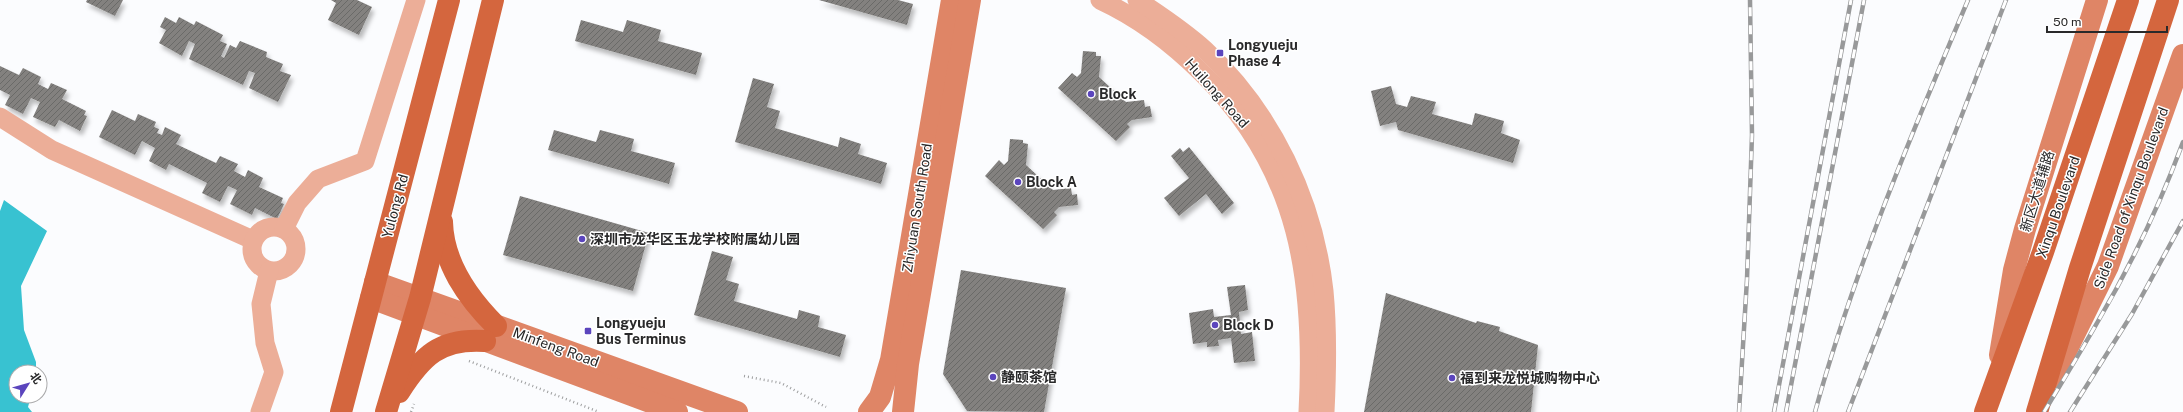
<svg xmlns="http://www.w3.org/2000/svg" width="2183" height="412" font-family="'Public Sans','Noto Sans SC',sans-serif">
	<defs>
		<pattern id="building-hatch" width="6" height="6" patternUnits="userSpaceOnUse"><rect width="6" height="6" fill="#83817f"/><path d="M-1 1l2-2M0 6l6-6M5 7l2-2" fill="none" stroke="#6b6a68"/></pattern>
		<filter id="shadow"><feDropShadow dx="2.5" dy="4.5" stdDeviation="2" flood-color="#0004"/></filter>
	</defs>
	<rect width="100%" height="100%" fill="#fbfcfe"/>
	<path fill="#38c2d1" d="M4,200l43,31 -26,55 3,44 12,32v10h-20v24h15l-3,11 4,5h-32v-201z"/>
	<g fill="url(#building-hatch)" filter="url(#shadow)">
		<path d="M87,0h36l-8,16 -29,-14z"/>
		<path d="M331,0h26l15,7 -13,28 -31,-15 8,-17z"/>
		<path d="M819,0h79l15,4 -6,21z"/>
		<path d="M165,17l11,6 3,-6 15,8 2,-4 27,14 -3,6 7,3 -6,12 3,2 6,-13 6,3 4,-7 27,11 -1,5 17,7 -3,7 11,4 -13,27 -29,-14 6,-15 -6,-2 -6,14 -54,-26 6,-15 -6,-3 -7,15 -23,-13 7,-13 -6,-3z"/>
		<path d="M581,20l42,12 4,-12 34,10 -3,11 44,12 -6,22 -121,-34z"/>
		<path d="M1083,51l13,1v4h5l-2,21 27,25 18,-2 1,7 5,-1 2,11 -20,3 -5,4 3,3 -14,14 -58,-53 14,-15 5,4 4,-4z"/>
		<path d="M0,66l19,9 4,-7 18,9 -3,7 10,5 3,-6 16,7 -5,9 24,12 -2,4 3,1 -7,15 -21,-11 -4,7 -22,-10 7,-15 -9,-4 -8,16 -18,-9 5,-10 -10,-5z"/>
		<path d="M753,78l21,6 -7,23 13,4 -5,17 63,19 2,-10 21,7 -3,10 29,9 -6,21 -146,-42z"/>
		<path d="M1391,86l5,18 11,3 4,-11 25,6 -4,12 40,11 3,-12 29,8 -3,12 19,7 -7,23 -115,-33 -2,-8 -16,4 -9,-35z"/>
		<path d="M112,110l23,11 3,-7 18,8 -2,5 5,2 -2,4 5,2 3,-8 16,8 -5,9 40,19 4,-7 18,8 -4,7 11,6 3,-7 15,8 -4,9 24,11 -2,5 3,1 -7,15 -22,-11 -3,7 -22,-11 7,-14 -9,-4 -8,16 -18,-9 5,-10 -38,-19 -3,6 -17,-9 6,-13 -13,-7 -7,14 -36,-18z"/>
		<path d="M554,130l42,12 4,-12 34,9 -3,12 44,12 -6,21 -121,-34z"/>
		<path d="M1010,139l13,1v3l5,1 -2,21 27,25 18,-2 1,7 5,-1 1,11 -19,2 -5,5 3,3 -14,14 -58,-53 14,-16 5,5 4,-4z"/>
		<path d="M1189,147l45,56 -12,11 -16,-20 -27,22 -15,-18 25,-20 -18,-22 9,-8 3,4z"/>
		<path d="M520,196l129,37 -16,58 -130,-36z"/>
		<path d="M712,251l21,6 -7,23 13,4 -5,17 63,18 2,-9 21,6 -2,11 28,8 -6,22 -146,-42z"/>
		<path d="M961,270l105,18 -22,124 -77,-1 -24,-37z"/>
		<path d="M1245,285l3,25 -9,2 2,22 11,-2 3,29 -21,2 -3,-25 -13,2 1,6 -12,1v-5l-14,2 -4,-31 24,-4 1,8 17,-2 -4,-28z"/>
		<path d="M1386,293l90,30 1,-2 23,6 -1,4 39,14 -7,67h-167z"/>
	</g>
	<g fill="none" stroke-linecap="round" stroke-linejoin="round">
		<g stroke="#9d9e9f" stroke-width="2.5" stroke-dasharray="1 3" stroke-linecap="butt">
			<path d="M469,361l130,51"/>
			<path d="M744,376l37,7 45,24"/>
			<path d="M411,412l3,-8"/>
		</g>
		<g stroke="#ecae98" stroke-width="19">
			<path d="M1100,0c39,18 73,44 103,74 97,96 112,207 105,338"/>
			<path d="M1137,0c23,15 47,31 68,50 67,62 109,151 119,241 4,41 3,80 1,121"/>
			<path d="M0,117l52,33 201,90"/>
			<circle cx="274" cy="249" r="22"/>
			<path d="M284,229l13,-26 21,-24 47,-18 51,-161"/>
			<path d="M260,412l14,-40 -9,-29 -4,-39 8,-33"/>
		</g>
		<g stroke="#df8566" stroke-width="22">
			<path d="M375,282l362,130"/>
			<path d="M371,298l306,114"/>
			<path d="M2000,355l14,-85 11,-41 72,-229"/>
			<path d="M2053,377l55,-111 75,-211"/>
			<path d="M869,412l11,-15 11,-37 61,-360"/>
			<path d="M903,412l5,-48 62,-364"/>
		</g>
		<g stroke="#d4663e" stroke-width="22">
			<path d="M442,222c1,41 25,75 54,104"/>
			<path d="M399,392c23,-36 41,-54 86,-51"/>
			<path d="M341,412l108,-412"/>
			<path d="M386,412l34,-114 73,-298"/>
			<path d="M1985,412l58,-160 85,-252"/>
			<path d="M2037,412l43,-144 88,-268"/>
		</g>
		<g stroke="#98999a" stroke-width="4.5">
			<g id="rail">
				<path d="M1739,412l8,-133 5,-144 -2,-135"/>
				<path d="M1774,412l77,-412"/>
				<path d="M1786,412l78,-412"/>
				<path d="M1815,412c39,-141 96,-277 153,-412"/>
				<path d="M1848,412l158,-412"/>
				<path d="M2044,412c18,-30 36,-59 53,-89 34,-58 63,-118 86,-181"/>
				<path d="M2070,412l62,-98 51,-93"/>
			</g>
		</g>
		<use href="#rail" stroke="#fff" stroke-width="3" stroke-dasharray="9" stroke-linecap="butt"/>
	</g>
	<g fill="#5b45bd" stroke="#fff" stroke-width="1.5">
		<rect x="1216" y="49" width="8" height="8" rx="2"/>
		<circle cx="1091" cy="94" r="4"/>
		<circle cx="1018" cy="182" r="4"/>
		<circle cx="582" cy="239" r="4"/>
		<circle cx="1215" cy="325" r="4"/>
		<rect x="584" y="327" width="8" height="8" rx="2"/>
		<circle cx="993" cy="377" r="4"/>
		<circle cx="1452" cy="378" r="4"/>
	</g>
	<g text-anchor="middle" stroke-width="3" stroke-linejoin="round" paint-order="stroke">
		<g font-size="14" font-weight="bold" fill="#29292a" stroke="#fff" text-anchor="start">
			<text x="1228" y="50">Longyueju<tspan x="1228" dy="16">Phase 4</tspan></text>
			<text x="1099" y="99">Block</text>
			<text x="1026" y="187">Block A</text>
			<text x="590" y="244">深圳市龙华区玉龙学校附属幼儿园</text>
			<text x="596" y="328">Longyueju<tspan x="596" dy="16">Bus Terminus</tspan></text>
			<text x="1223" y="330">Block D</text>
			<text x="1001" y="382">静颐茶馆</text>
			<text x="1460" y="383">福到来龙悦城购物中心</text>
		</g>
		<g font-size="14" fill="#29292a" stroke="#fff">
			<text transform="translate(1217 93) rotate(48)" y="5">Huilong Road</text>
			<text transform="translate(2037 191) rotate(-73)" y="5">新区大道辅路</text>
			<text transform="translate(2131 198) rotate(-70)" y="5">Side Road of Xinqu Boulevard</text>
			<text transform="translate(395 206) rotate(-75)" y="5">Yulong Rd</text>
			<text transform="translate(2058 207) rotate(-71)" y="5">Xinqu Boulevard</text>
			<text transform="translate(917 208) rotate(-81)" y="5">Zhiyuan South Road</text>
			<text transform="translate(556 347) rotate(20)" y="5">Minfeng Road</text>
		</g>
	</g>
	<g transform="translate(28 384) rotate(53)"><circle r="19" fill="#ffffff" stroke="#a9a9aa"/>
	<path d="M0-3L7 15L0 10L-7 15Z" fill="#5b45bd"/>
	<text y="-6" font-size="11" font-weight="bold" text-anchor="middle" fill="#29292a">北</text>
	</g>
	<path d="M2047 26v6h120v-6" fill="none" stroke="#29292a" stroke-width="2"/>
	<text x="2053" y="26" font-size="12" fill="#29292a" stroke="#ffffff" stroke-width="3" paint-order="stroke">50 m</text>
</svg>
